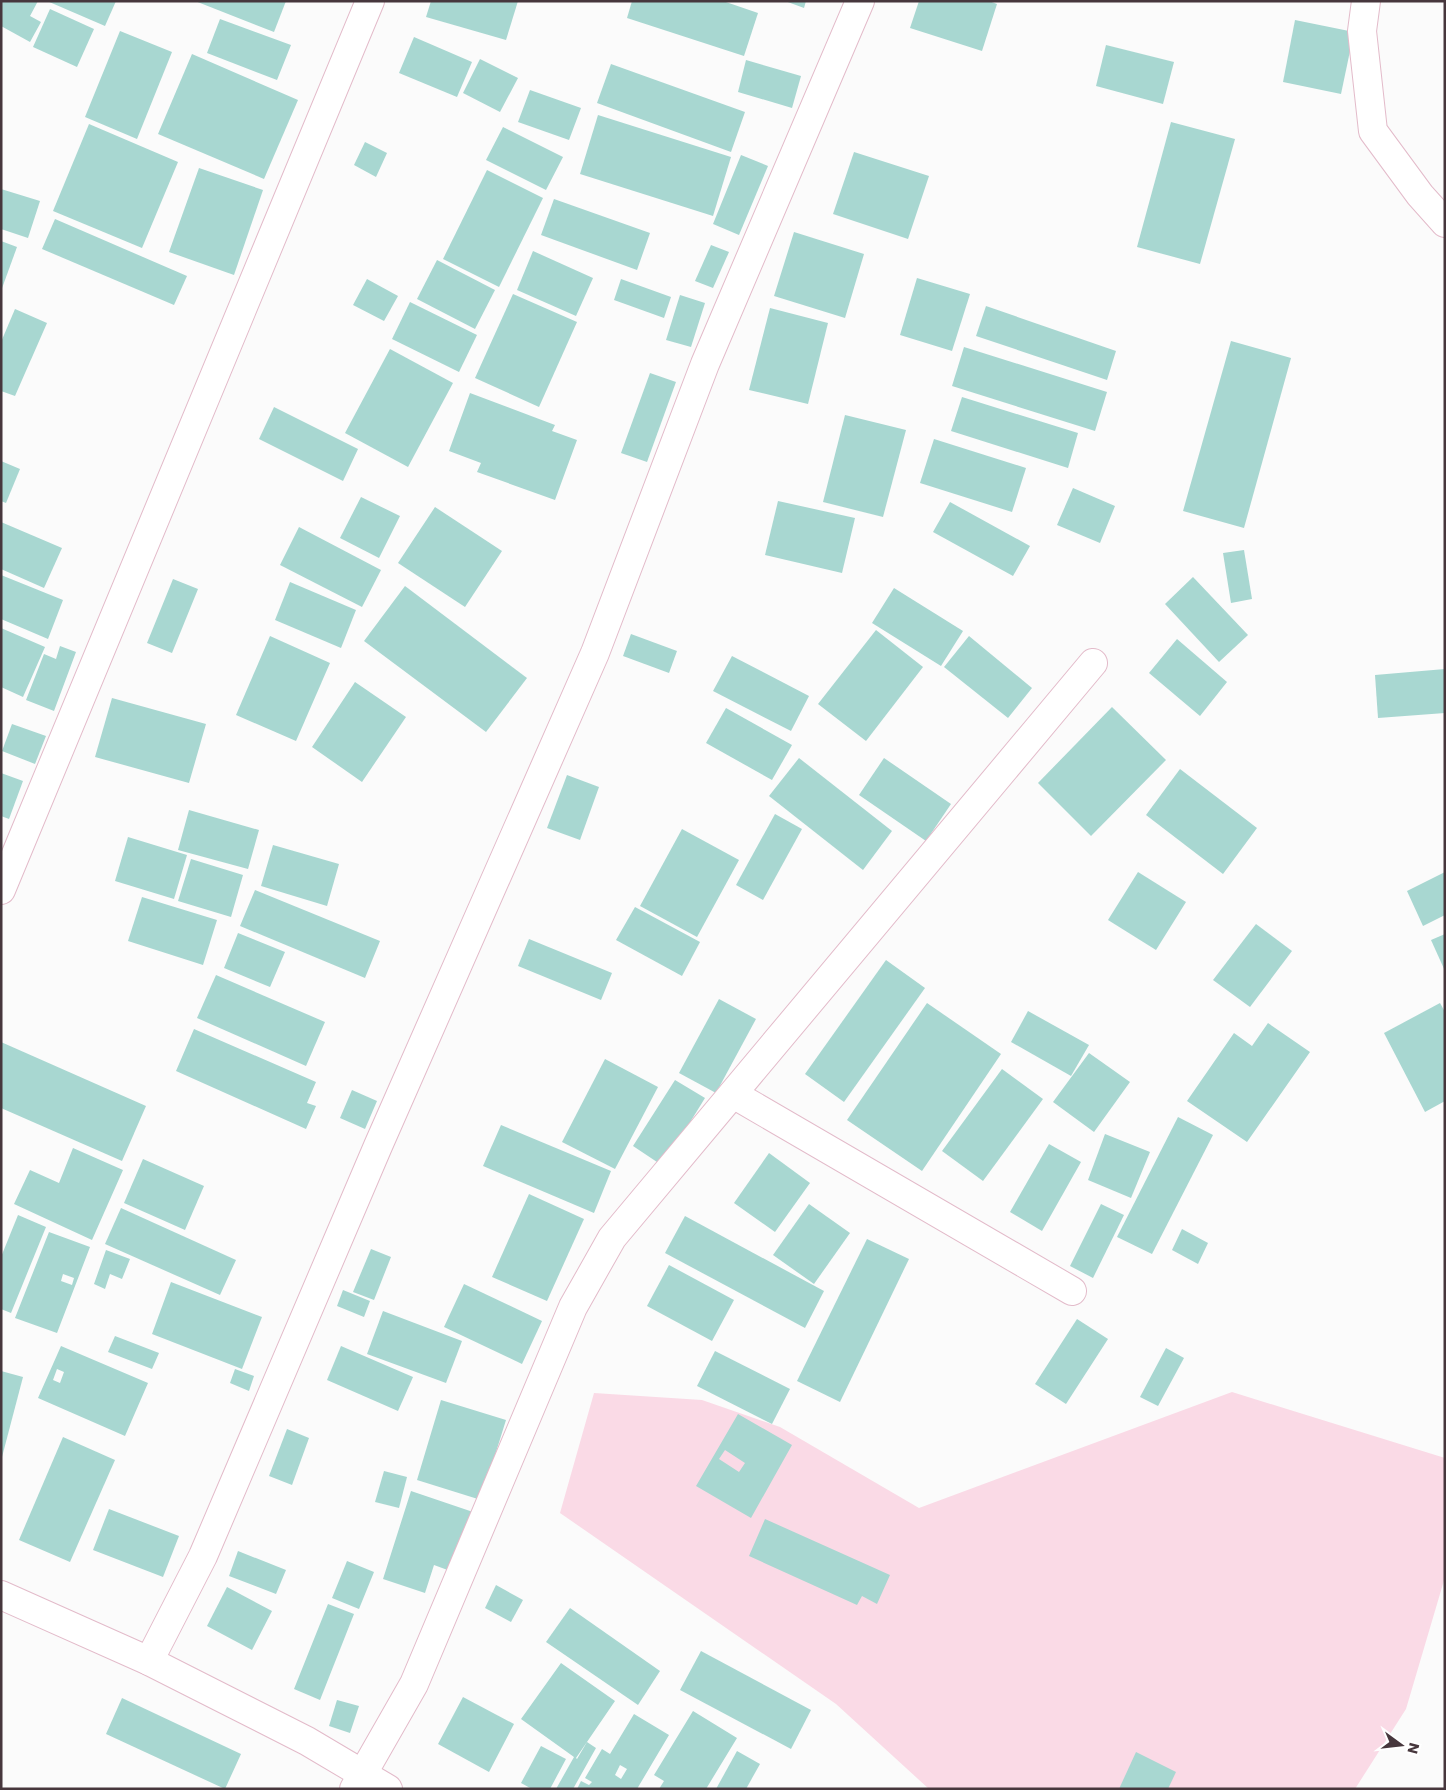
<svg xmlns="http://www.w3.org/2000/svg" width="1446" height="1790" font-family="Poppins,sans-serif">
	<rect width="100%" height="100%" fill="#fbfbfb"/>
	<path fill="#fadae6" d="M1232,1392l213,66v119l-39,132 -51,80h-426l-93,-85 -276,-191 34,-120 108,7 78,27 139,81z"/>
	<g fill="#a8d7d1" fill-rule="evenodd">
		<path d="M1,1h37l-8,15 11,6 -11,20 -29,-16z"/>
		<path d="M47,1h69l-11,25z"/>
		<path d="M195,1h91l-12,31z"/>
		<path d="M431,1h87l-12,39 -80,-23z"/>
		<path d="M632,1h91l35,12 -14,43 -117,-38z"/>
		<path d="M785,1h21l-2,7z"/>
		<path d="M919,1h70l8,3 -15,47 -72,-23z"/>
		<path d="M50,9l44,20 -17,38 -44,-20z"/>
		<path d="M220,19l71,26 -14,35 -70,-27z"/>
		<path d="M1295,20l59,12 -13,62 -58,-12z"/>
		<path d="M120,31l52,21 -35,87 -52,-22z"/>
		<path d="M414,37l58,25 -15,35 -58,-24z"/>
		<path d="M1106,45l68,17 -11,42 -67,-18z"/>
		<path d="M192,54l106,46 -34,79 -106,-45z"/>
		<path d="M480,59l38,19 -18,34 -37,-19z"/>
		<path d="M746,60l55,16 -9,32 -54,-16z"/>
		<path d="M611,64l134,48 -14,40 -134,-49z"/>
		<path d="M530,90l51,18 -12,32 -51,-18z"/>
		<path d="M598,115l133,42 -18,59 -133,-42z"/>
		<path d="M1171,122l64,17 -35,125 -63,-17z"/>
		<path d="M89,124l89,38 -36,86 -89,-37z"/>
		<path d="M503,127l60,30 -17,33 -60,-30z"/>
		<path d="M365,142l22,11 -11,24 -22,-12z"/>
		<path d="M854,152l75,24 -21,63 -75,-25z"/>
		<path d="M741,155l27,11 -29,69 -26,-11z"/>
		<path d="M199,168l64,22 -29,85 -65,-23z"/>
		<path d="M487,170l56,28 -44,89 -56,-28z"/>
		<path d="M1,189l39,12 -12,37 -27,-9z"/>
		<path d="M554,199l96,34 -13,37 -96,-35z"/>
		<path d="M55,219l132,57 -13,29 -132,-56z"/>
		<path d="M794,232l70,22 -19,64 -71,-22z"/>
		<path d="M1,241l16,6 -16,44z"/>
		<path d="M711,245l18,7 -16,36 -18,-7z"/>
		<path d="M533,251l60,27 -17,38 -59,-26z"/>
		<path d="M437,260l58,30 -20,39 -58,-30z"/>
		<path d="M917,278l53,16 -18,57 -52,-16z"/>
		<path d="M367,279l31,17 -14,25 -31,-16z"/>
		<path d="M621,279l50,18 -7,21 -50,-18z"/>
		<path d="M513,294l64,28 -38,85 -64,-29z"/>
		<path d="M680,295l25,8 -14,44 -25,-7z"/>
		<path d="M410,302l67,33 -18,37 -67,-33z"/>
		<path d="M986,306l130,45 -9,29 -131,-44z"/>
		<path d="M770,308l58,15 -20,81 -59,-14z"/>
		<path d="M15,309l32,14 -32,73 -14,-5v-49z"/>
		<path d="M1231,341l60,17 -47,170 -61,-17z"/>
		<path d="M964,347l143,45 -12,39 -143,-45z"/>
		<path d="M390,349l63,34 -45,84 -63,-34z"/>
		<path d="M650,373l26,9 -29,80 -26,-9z"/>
		<path d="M470,393l85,32 -3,6 25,9 -22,60 -78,-28 4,-9 -32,-12z"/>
		<path d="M962,397l116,36 -10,35 -117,-37z"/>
		<path d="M274,407l84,42 -15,32 -84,-42z"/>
		<path d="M845,415l61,15 -23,87 -60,-15z"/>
		<path d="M934,439l92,29 -14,44 -92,-29z"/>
		<path d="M1,461l19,8 -14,34 -5,-2z"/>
		<path d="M1073,488l42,18 -15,37 -43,-18z"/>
		<path d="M361,497l39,19 -21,42 -39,-20z"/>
		<path d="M778,501l77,17 -13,55 -77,-18z"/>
		<path d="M950,502l80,44 -17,30 -80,-44z"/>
		<path d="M435,507l67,44 -37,56 -67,-44z"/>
		<path d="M1,522l61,26 -18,40 -43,-19z"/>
		<path d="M299,527l82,43 -19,37 -82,-42z"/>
		<path d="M1244,550l8,49 -21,4 -8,-50z"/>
		<path d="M1,575l62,25 -15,39 -47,-20z"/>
		<path d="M1193,577l55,58 -29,27 -54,-58z"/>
		<path d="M173,579l25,10 -26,64 -25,-10z"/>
		<path d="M290,582l66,28 -15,38 -66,-28z"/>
		<path d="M405,586l122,92 -41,54 -122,-91z"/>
		<path d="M894,588l69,43 -22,35 -69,-43z"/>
		<path d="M1,628l44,19 -22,50 -22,-10z"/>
		<path d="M876,630l47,37 -57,74 -48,-37z"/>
		<path d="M631,634l46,17 -8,22 -46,-17z"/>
		<path d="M270,636l60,27 -34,78 -60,-26z"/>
		<path d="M969,636l63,52 -24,30 -64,-51z"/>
		<path d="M1177,639l50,43 -27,34 -51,-43z"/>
		<path d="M60,646l16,6 -22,59 -28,-11 18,-46 12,5z"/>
		<path d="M732,656l77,40 -18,35 -78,-40z"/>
		<path d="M1445,669v44l-67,5 -3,-43z"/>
		<path d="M355,682l51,35 -44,65 -50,-35z"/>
		<path d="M112,698l94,26 -17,59 -94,-26z"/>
		<path d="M1112,707l54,53 -75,76 -53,-53z"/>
		<path d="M726,708l66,37 -20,35 -66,-37z"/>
		<path d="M12,724l34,12 -11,28 -33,-13z"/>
		<path d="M799,758l93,73 -29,39 -94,-74z"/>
		<path d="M884,758l67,46 -25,37 -67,-46z"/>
		<path d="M1180,769l77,59 -34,46 -77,-59z"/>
		<path d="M1,773l22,8 -14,38 -8,-3z"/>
		<path d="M567,775l32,12 -19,53 -33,-12z"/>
		<path d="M189,810l70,20 -11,39 -70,-19z"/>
		<path d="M775,814l27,15 -39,71 -27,-15z"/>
		<path d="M682,829l57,31 -42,77 -57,-31z"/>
		<path d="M128,837l59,18 -13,44 -59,-18z"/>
		<path d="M273,845l66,19 -12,42 -66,-20z"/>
		<path d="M191,859l52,16 -12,42 -53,-16z"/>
		<path d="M1138,872l48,30 -30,48 -48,-30z"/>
		<path d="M1445,872v43l-22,11 -16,-35z"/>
		<path d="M255,890l125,51 -15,37 -125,-52z"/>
		<path d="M142,897l75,23 -14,45 -75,-24z"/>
		<path d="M635,907l65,35 -18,34 -66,-36z"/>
		<path d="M1256,924l36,27 -42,56 -37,-27z"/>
		<path d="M238,933l47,19 -15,35 -46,-19z"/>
		<path d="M1445,934v37l-14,-31z"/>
		<path d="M529,939l83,34 -11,27 -83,-34z"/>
		<path d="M886,960l39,28 -81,114 -39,-28z"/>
		<path d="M216,975l109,47 -19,44 -109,-48z"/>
		<path d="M719,999l37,20 -40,74 -37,-20z"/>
		<path d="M927,1003l74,51 -79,117 -75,-51z"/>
		<path d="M1440,1003l5,9v89l-20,11 -41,-79z"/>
		<path d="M1028,1011l61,34 -18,31 -60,-34z"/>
		<path d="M1268,1023l42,29 -63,90 -60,-41 47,-68 18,13z"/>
		<path d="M194,1029l122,53 -9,21 9,3 -10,23 -130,-58z"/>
		<path d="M1,1042l145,64 -24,55 -121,-53z"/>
		<path d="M1089,1053l41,29 -36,50 -41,-30z"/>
		<path d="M605,1059l53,28 -43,82 -53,-27z"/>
		<path d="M1002,1069l41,30 -60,82 -41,-30z"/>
		<path d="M675,1080l30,18 -42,68 -30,-20z"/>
		<path d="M352,1090l25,11 -12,28 -25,-11z"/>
		<path d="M1178,1117l35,18 -61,119 -35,-17z"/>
		<path d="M501,1125l110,46 -17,42 -111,-47z"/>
		<path d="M1105,1134l45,18 -19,46 -43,-18z"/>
		<path d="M1049,1144l32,18 -39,69 -32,-19z"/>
		<path d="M73,1148l50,22 -31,70 -78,-36 16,-34 29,13z"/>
		<path d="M769,1153l41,30 -35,49 -41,-29z"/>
		<path d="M143,1159l61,27 -19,44 -61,-27z"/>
		<path d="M529,1194l55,25 -37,82 -55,-24z"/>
		<path d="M809,1204l41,29 -36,51 -41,-29z"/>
		<path d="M1101,1204l23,11 -31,63 -23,-12z"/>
		<path d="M121,1208l115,52 -16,35 -115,-51z"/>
		<path d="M18,1215l28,12 -35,86 -10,-4v-52z"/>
		<path d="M685,1216l139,75 -19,37 -140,-75z"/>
		<path d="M1182,1229l26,14 -10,21 -26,-14z"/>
		<path d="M49,1232l41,15 -33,86 -42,-15zM63,1274l11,4 -2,7 -11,-4z"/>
		<path d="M867,1239l42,20 -69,143 -43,-21z"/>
		<path d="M371,1249l20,8 -17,43 -21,-8z"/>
		<path d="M106,1250l24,9 -8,20 -12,-5 -5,15 -11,-5z"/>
		<path d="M669,1265l65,35 -22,41 -65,-35z"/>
		<path d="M171,1282l91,35 -20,52 -90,-35z"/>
		<path d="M464,1284l78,37 -20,43 -78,-37z"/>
		<path d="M343,1290l27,11 -6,16 -27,-11z"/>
		<path d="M383,1311l79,30 -16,42 -79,-29z"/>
		<path d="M1077,1319l31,20 -42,65 -31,-20z"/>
		<path d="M115,1336l44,17 -7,16 -44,-17z"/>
		<path d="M61,1346l87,37 -23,53 -87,-38zM57,1369l7,3 -4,11 -7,-3z"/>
		<path d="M341,1346l72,31 -15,34 -71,-31z"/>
		<path d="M1166,1348l18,10 -26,48 -18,-9z"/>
		<path d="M715,1351l75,38 -18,35 -75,-38z"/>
		<path d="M235,1369l19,7 -5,15 -19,-8z"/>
		<path d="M1,1371l22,6 -21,80h-1z"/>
		<path d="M441,1400l65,20 -25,80 -64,-20z"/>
		<path d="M738,1414l54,31 -41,73 -55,-32zM725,1450l20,13 -6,9 -20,-13z"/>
		<path d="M287,1429l22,9 -17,47 -23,-9z"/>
		<path d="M63,1437l52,23 -45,102 -51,-22z"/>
		<path d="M384,1471l23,6 -8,31 -24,-6z"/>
		<path d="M411,1491l62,21 -20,60 -19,-7 -9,28 -42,-14z"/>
		<path d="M109,1509l70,27 -16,41 -70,-27z"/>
		<path d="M765,1519l125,56 -13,29 -15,-8 -5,9 -108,-49z"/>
		<path d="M238,1551l48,19 -10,24 -47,-18z"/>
		<path d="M347,1561l27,11 -15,37 -27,-11z"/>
		<path d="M496,1585l27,15 -12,22 -26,-14z"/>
		<path d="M227,1587l45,24 -20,39 -45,-24z"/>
		<path d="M328,1604l26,10 -34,86 -26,-11z"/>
		<path d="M570,1608l90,63 -22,34 -92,-63z"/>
		<path d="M701,1651l110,59 -20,39 -111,-59z"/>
		<path d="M561,1663l54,38 -39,57 1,1 10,-17 9,6 -23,41h-17l18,-32 -53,-38z"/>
		<path d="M463,1697l51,27 -25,48 -51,-28z"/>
		<path d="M122,1698l119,56 -16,35 -119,-55z"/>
		<path d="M337,1700l22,6 -9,27 -21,-7z"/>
		<path d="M693,1711l44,27 -31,51h-47l5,-8 -10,-6z"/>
		<path d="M634,1714l35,21 -32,54h-60l4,-8 8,4 3,-3 -7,-4 17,-29 8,5zM620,1765l7,4 -6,10 -6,-4z"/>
		<path d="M541,1746l25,13 -16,30h-18l-11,-6z"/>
		<path d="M737,1751l23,13 -14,25h-30z"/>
		<path d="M1136,1752l40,20 -8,17h-49z"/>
	</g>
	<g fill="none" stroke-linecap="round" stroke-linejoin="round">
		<g stroke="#e3bbca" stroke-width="30">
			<g id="minor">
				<path d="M1366,1l-4,30 11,100 47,64 25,28"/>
				<path d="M1,890l369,-889"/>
				<path d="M733,1094l339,197"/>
				<path d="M1,1595l148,66 158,80 81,48"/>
				<path d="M149,1661l54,-105 175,-410 217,-493 110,-289 155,-363"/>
				<path d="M354,1789l60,-105 159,-377 39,-69 481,-575"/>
			</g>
		</g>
		<use href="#minor" stroke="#fff" stroke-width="28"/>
	</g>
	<rect width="1446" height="1790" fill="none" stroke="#47373d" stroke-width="5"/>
	<g transform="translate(1401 1745) rotate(105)" stroke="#ffffff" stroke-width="4" paint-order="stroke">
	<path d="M0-4L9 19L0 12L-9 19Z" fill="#47373d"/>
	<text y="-8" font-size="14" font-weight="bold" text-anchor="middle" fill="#47373d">N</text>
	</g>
</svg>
